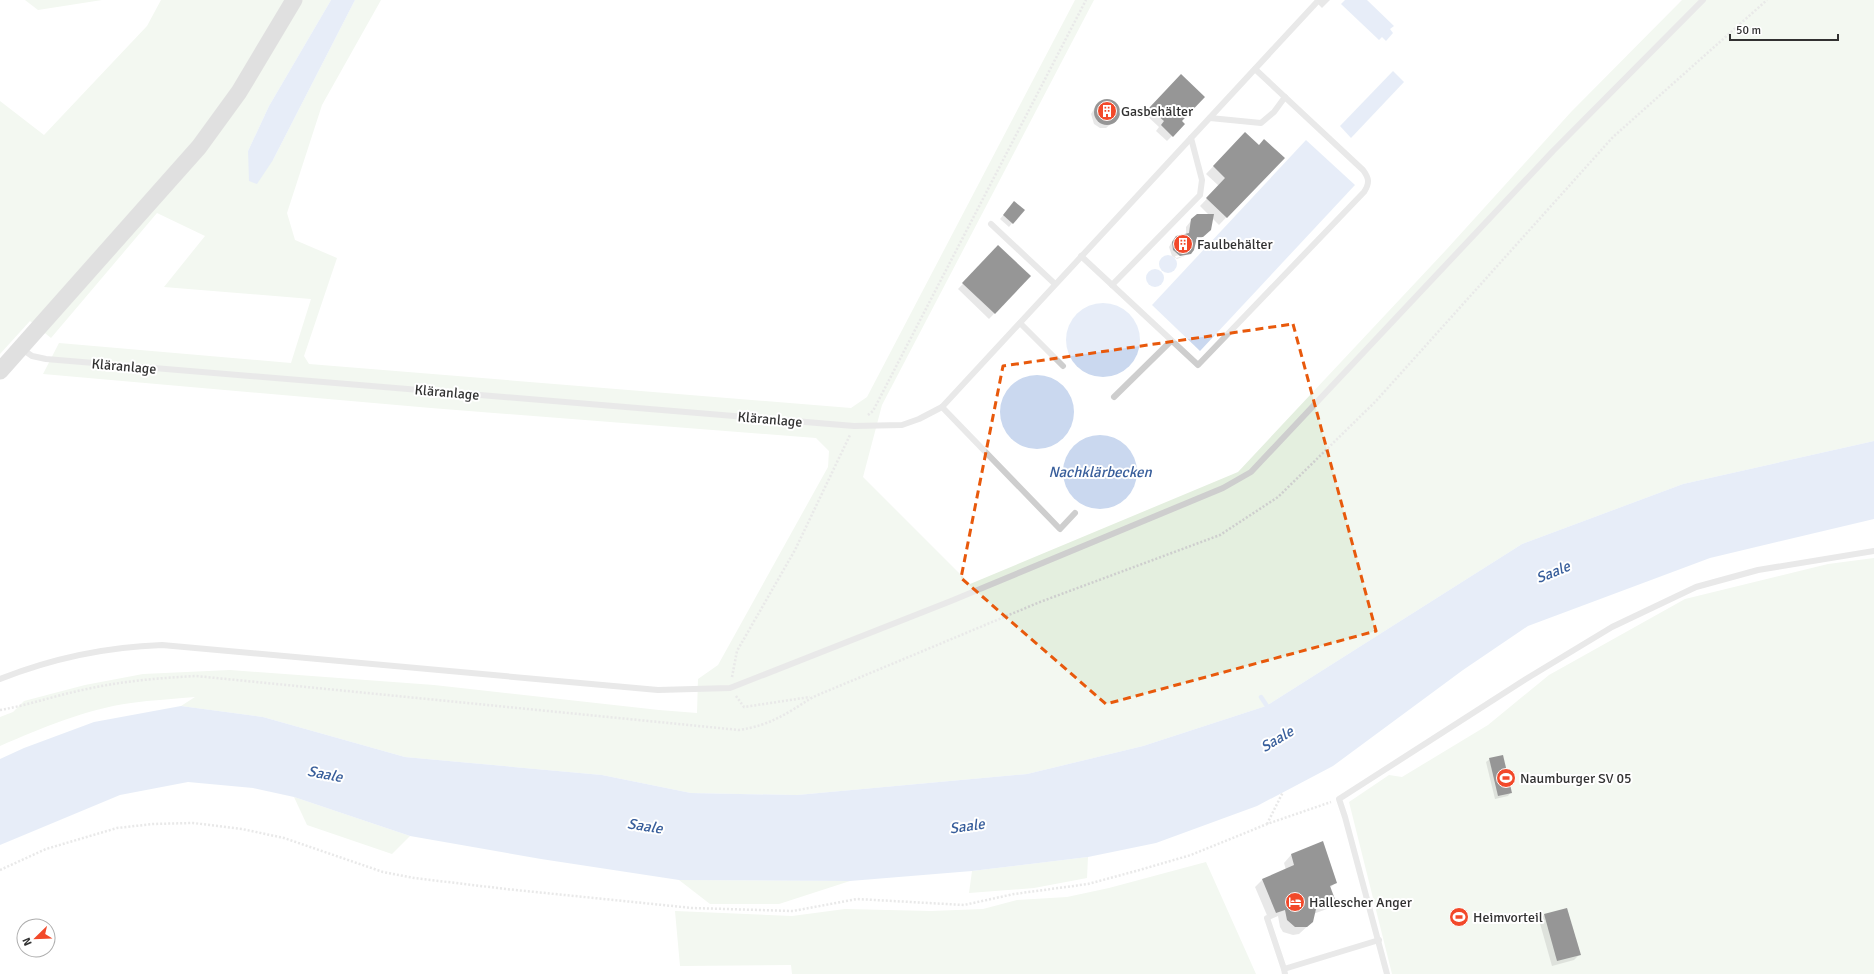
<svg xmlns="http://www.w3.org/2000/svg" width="1874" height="974" font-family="Signika,sans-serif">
	<rect width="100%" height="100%" fill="#fff"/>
	<g fill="#e4efdf">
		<path d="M25,0h77l-64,10z"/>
		<path d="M161,0h170l-62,106 -21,45 25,9 82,-160h26l-59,105 -35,108 8,27 42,18 -33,98 5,8 542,44 16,-11 208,-397h19l-212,405 -19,72 107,107 268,-112 208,-222 125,-138 111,-112h192v441l-191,43 -161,60 -256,162 -123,40 -116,28 -230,21 -106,-2 -89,-18 -197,-18 -142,-40 -82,-11 14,-9c-21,2 -43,3 -64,6 -45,6 -89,25 -131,43v-29l13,-5 11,-11 61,-16 58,-11 87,-4 204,15 225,25 38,3 1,-34 20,-14 110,-198 1,-16 -13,-13 -385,-30 -388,-34 16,-31 232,20 20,-64 -147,-12 41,-51 -48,-23 -106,125 -21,-17 -30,33v-253l44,34 103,-109z"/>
		<path d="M1874,558v416h-482l-43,-172 40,-27 13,2 86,-52 61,-50 136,-76 143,-35z"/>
		<path d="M294,797l116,39 -18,18 -85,-29z"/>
		<path d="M1088,857l-1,21 -53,10 -65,5 3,-22z"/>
		<path d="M1206,862l50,112h-464l-1,-9 -111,1 -5,-55 117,5 53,-7 86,2 52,-2 34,-9 50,-3 42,-9z"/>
		<path d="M679,880l171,1 -71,23h-69z"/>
	</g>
	<g fill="#cad8ef">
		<path d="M331,0h24l-82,160 -16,24 -8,-3 -1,-30 21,-45z"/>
		<path d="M1345,0h22l27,26 -4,3 3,4 -7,8 -4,-4 -3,3 -38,-36z"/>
		<path d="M1393,71l11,11 -53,56 -11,-12z"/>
		<path d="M1306,140l49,45 -155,166 -48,-46z"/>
		<circle cx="1168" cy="264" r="9"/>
		<circle cx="1155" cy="278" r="9"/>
		<circle cx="1103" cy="340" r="37"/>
		<circle cx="1037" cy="412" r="37"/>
		<circle cx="1100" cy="472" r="37"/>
		<path d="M1874,441v78l-164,39 -182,68 -65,44 -130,96 -76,40 -101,37 -68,14 -116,14 -122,10 -171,-1 -138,-21 -131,-23 -116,-39 -41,-9 -65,-6 -68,13 -120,50v-86l24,-11 70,-26 87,-16 82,11 142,40 197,18 89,18 106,2 230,-21 116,-28 123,-40 256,-162 161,-60z"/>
	</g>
	<g fill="#0003">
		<path d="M1314,0h16l-8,8z"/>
		<path d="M1181,76l-1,45 4,3 -17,17 -11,-10 3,-4 -14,-13z"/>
		<path d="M1107,100l6,1 5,5 1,7 -1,5 -12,10h-6l-6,-4 -3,-10 6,-10z"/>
		<path d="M1238,140l21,6 24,12 -64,67 -7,-7 -6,16 -7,6h-4l-5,13 -15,3 1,2 11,-3 -10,4 -5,-3 -3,-9 4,-7 13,-5v-8l8,-10 15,-2 -9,-9 19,-20 -13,-12z"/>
		<path d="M1011,206l12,4 -14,17 -9,-8z"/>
		<path d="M993,252l37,24 -41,43 -31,-30z"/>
		<path d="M1490,759l21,33 -3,4 -13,3 -9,-37z"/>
		<path d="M1322,842l14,40 -6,6 5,14 -8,7 -14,5 -1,8 -13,12 -6,1 -10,-3 -3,-5 -2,-11 -9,4 -14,-33 7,-7 24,-10 -2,-7 7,-8z"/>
		<path d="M1544,915l35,40 -5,5 -22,6 -13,-46z"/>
	</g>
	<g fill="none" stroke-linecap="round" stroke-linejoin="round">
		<path stroke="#cad8ef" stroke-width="4.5" d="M1261,697l8,12"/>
	</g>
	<g fill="#181818">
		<path d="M1181,74l24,23 -23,24 3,3 -12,13 -12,-12 3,-4 -15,-13z"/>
		<circle cx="1107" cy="112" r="13"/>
		<path d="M1245,132l14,13 5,-6 21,19 -58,60 -21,-20 19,-20 -12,-12z"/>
		<path d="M1014,201l11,9 -12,14 -10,-9z"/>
		<path d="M1197,214h17l-3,16 -8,7h-6l-3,13 -3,4 -11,2 -7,-6 -1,-8 4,-6 13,-3 2,-14z"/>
		<path d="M998,245l33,31 -36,38 -33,-31z"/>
		<path d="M1503,755l9,38 -14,3 -9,-38z"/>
		<path d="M1323,841l14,42 -7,3 6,16 -20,7 -3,13 -6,5h-12l-8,-7 -2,-10 -9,3 -14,-34 32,-14 -3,-11z"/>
		<path d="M1567,908l14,47 -24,6 -13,-47z"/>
	</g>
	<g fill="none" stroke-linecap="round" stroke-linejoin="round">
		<g stroke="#cecece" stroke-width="2.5" stroke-dasharray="2 2" stroke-linecap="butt">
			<path d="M868,415l5,-4 213,-411"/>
			<path d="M732,677l5,-26 58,-101 55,-115"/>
			<path d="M736,696l8,11 66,-10"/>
			<path d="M0,710c29,-5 57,-15 87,-21 36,-8 72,-11 109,-13l543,54c32,-5 47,-16 74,-33l227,-95 180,-67 58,-38 98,-96 237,-264 154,-137"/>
			<path d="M1267,824l16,-32"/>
			<path d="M0,870l46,-21 71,-21 36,-4 40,-1 49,6 42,9 99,34 31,6 92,11 186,19 101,3 64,-12 107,6 50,-11 74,-10 48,-13 55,-16 76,-31 64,-22"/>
		</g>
		<g stroke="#cecece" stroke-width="6">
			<path d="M1210,118l51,5 13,-11 11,-15"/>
			<path d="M991,224l64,60"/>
			<path d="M1081,256l117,109 166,-173c6,-9 5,-14 -1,-22l-108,-101"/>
			<path d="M1112,285l88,-90 2,-15 -11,-42"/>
			<path d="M1020,323l43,43"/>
			<path d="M22,349l10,7 14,3 808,67 48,-1 17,-6 23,-12 374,-404"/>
			<path d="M1114,397l57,-56"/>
			<path d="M942,407l118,122 15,-16"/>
			<path d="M0,679c53,-21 105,-32 162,-34l496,45 72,-2 221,-87 272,-113 28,-16 302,-321 150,-151"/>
			<path d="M1267,918l17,51"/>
			<path d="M1285,974l-1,-5 95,-29"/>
			<path d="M1387,974l-42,-157 -6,-18 187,-120 86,-52 84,-40 62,-17 116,-19"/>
		</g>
		<path stroke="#bbb" stroke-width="17" d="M0,371l199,-224 40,-55 55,-92"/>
	</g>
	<path d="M0 0H1874V974H0ZM1293,324l83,307 -270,73 -145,-126 42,-212z" fill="#fff" fill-opacity=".55" fill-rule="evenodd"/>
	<path fill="none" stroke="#e8590c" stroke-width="3" stroke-dasharray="8 5" stroke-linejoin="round" d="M1293,324l83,307 -270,73 -145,-126 42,-212z"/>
	<defs>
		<g id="building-disc" transform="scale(1)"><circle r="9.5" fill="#f2492a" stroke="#fff"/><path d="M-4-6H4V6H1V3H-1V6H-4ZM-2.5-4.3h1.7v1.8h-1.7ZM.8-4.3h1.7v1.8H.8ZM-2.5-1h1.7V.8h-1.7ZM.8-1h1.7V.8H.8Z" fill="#fff"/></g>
		<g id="stadium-disc" transform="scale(1)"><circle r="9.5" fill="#f2492a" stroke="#fff"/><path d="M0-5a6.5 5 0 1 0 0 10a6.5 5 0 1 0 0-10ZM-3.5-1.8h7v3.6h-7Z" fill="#fff"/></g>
		<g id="hotel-disc" transform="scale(1)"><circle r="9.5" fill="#f2492a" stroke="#fff"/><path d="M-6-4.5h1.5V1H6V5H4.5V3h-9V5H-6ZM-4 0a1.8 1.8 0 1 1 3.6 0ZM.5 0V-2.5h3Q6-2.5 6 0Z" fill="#fff"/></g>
	</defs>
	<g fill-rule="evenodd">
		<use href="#building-disc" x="1107" y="111"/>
		<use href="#building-disc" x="1183" y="244"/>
		<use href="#stadium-disc" x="1506" y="778"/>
		<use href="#hotel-disc" x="1295" y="902"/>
		<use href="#stadium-disc" x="1459" y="917"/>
	</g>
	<g text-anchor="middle" stroke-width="4" stroke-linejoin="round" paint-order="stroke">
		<g font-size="14" fill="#313131" stroke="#fff" text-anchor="start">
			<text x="1121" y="116">Gasbehälter</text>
			<text x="1197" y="249">Faulbehälter</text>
			<text x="1520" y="783">Naumburger SV 05</text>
			<text x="1309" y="907">Hallescher Anger</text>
			<text x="1473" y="922">Heimvorteil</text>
		</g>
		<g font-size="14" fill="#313131" stroke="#fff">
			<text transform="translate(124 366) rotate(5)" y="5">Kläranlage</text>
			<text transform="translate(447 392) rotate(5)" y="5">Kläranlage</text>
			<text transform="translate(770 419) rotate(5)" y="5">Kläranlage</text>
		</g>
		<g font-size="15" font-style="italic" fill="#385e9b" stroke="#fff">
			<text x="1100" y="477">Nachklärbecken</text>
			<text transform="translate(1553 572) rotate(-22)" y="5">Saale</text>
			<text transform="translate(1277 739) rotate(-31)" y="5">Saale</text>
			<text transform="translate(325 774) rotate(11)" y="5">Saale</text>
			<text transform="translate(645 826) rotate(9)" y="5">Saale</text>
			<text transform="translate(967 826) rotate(-8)" y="5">Saale</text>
		</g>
	</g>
	<g transform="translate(36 938) rotate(247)"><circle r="19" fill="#ffffff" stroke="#adadad"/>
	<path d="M0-3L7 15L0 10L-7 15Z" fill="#f2492a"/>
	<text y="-6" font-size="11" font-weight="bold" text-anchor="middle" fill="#313131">N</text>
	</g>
	<path d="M1730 34v6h108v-6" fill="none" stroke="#313131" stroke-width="2"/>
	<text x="1736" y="34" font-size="12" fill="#313131" stroke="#ffffff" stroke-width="3" paint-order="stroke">50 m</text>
</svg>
